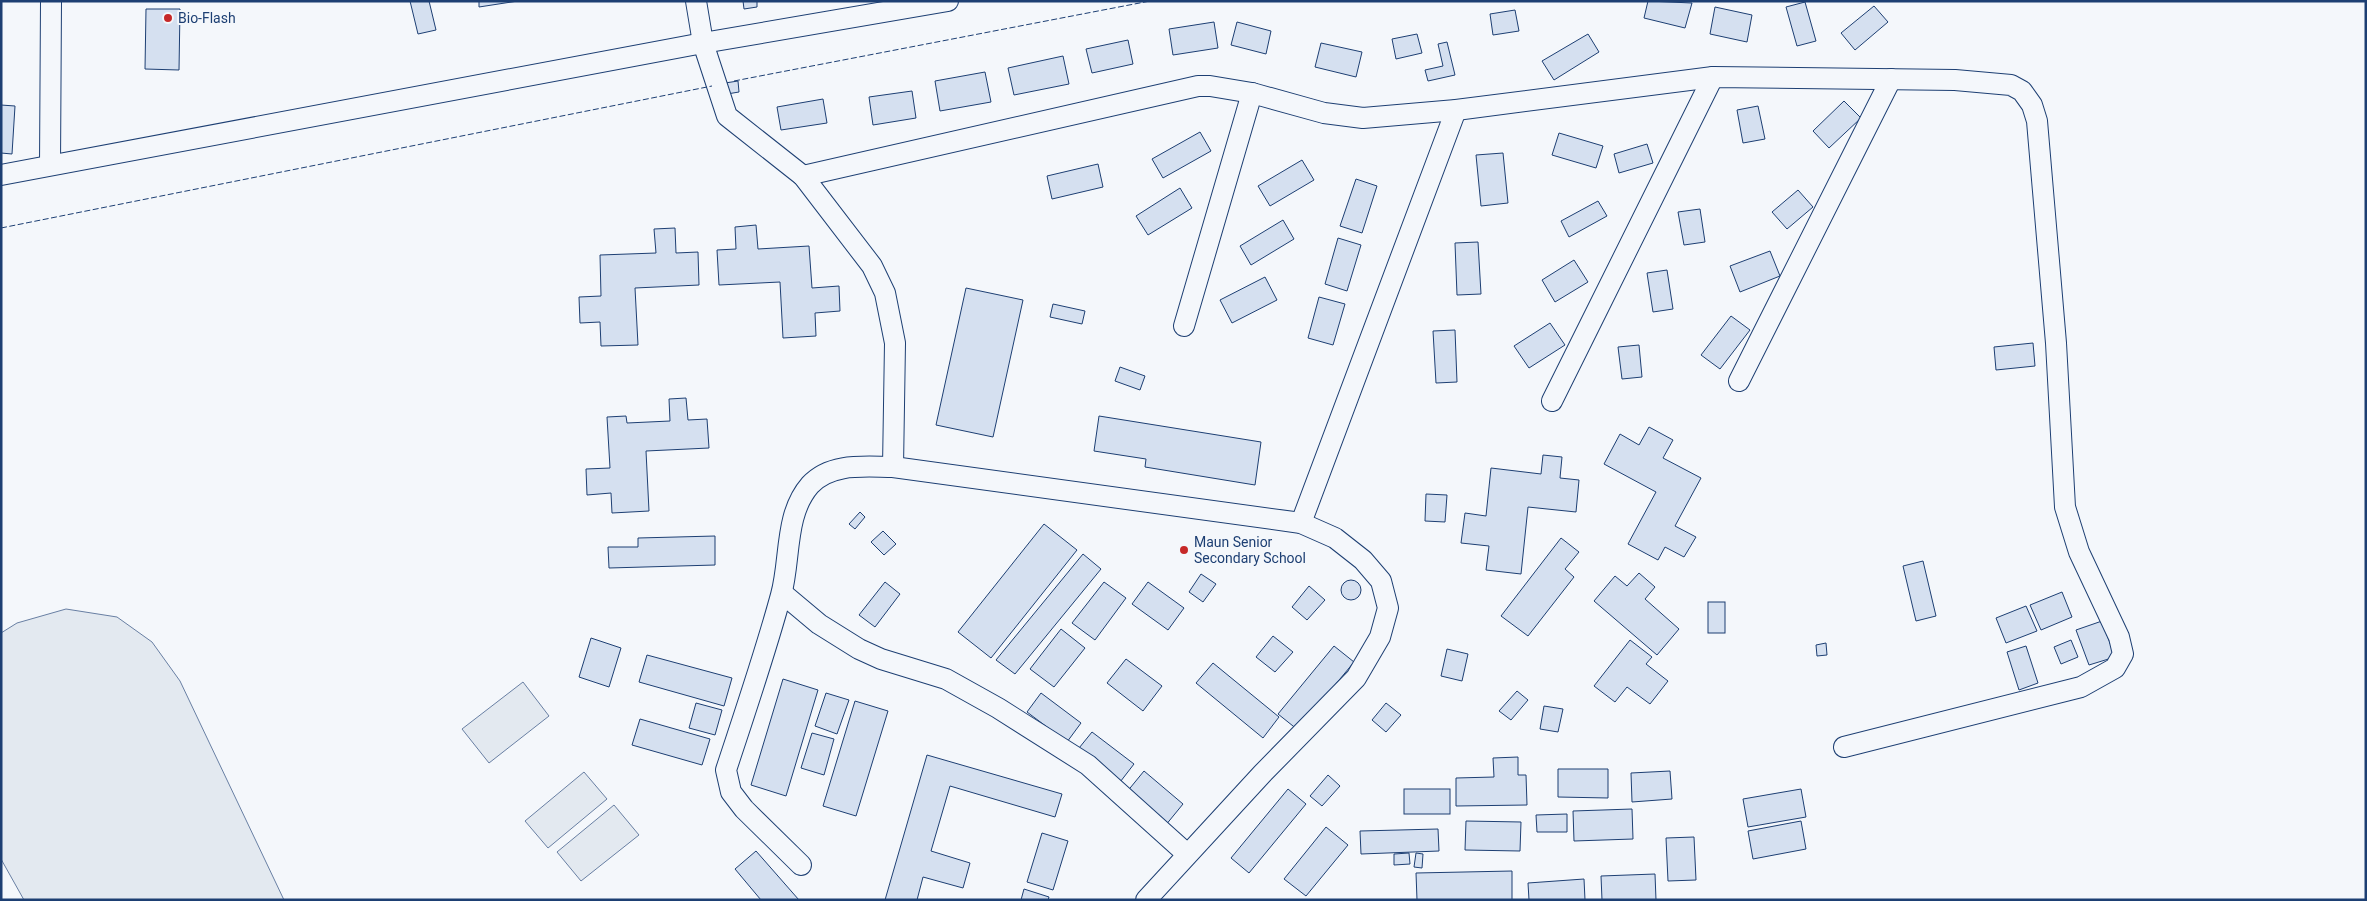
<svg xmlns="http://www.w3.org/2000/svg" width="2367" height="901" font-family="Roboto,sans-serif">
	<rect width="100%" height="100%" fill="#f4f7fb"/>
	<g fill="#e3e9f0" stroke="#687fa3">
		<path d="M66,609l51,8 35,25 28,39 104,219h-260l-23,-41v-226l16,-10z"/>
		<path d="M523,682l26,34 -60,47 -27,-34z"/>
		<path d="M584,772l23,27 -59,49 -23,-27z"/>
		<path d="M614,805l25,30 -58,46 -24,-29z"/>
	</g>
	<g fill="#d5e0f0" stroke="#1d3f73">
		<path d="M410,1h19l7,29 -18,4z"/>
		<path d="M479,1h39l-39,6z"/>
		<path d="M743,1h14v6l-13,2z"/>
		<path d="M1648,1l44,2 -7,25 -41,-10z"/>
		<path d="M1805,2l11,39 -19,5 -11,-39z"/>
		<path d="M1874,6l14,16 -33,28 -14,-17z"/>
		<path d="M1715,7l37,8 -5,27 -37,-8z"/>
		<path d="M146,9h34l-1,61 -34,-1z"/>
		<path d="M1515,10l4,21 -26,4 -3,-21z"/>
		<path d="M1214,22l4,26 -45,7 -4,-26z"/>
		<path d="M1237,22l34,9 -5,23 -35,-9z"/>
		<path d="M1417,34l5,19 -26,6 -4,-20z"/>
		<path d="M1588,34l11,18 -45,28 -12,-19z"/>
		<path d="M1128,40l5,24 -41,9 -6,-24z"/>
		<path d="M1447,42l8,33 -27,6 -3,-11 18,-4 -5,-22z"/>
		<path d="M1321,43l41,9 -6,25 -41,-10z"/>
		<path d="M1063,56l6,28 -55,11 -6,-27z"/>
		<path d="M985,72l6,30 -51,9 -5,-30z"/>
		<path d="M738,81l1,11 -12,2 -2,-11z"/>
		<path d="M912,91l4,27 -43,7 -4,-28z"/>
		<path d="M823,99l4,24 -46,7 -4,-23z"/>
		<path d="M1844,101l17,17 -32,30 -16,-17z"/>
		<path d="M1,105l14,1 -3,48 -11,-1z"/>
		<path d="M1758,106l7,33 -22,4 -6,-33z"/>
		<path d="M1200,132l11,19 -48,27 -11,-19z"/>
		<path d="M1559,133l44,13 -7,22 -44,-13z"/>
		<path d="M1647,144l6,19 -34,10 -5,-19z"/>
		<path d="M1503,153l5,50 -27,3 -5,-51z"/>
		<path d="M1302,160l12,20 -44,26 -12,-20z"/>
		<path d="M1098,164l5,23 -51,12 -5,-23z"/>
		<path d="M1356,179l21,7 -15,47 -22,-7z"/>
		<path d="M1180,188l12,20 -44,27 -12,-19z"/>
		<path d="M1798,190l15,17 -26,22 -15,-17z"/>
		<path d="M1598,201l9,15 -38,21 -8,-16z"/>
		<path d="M1700,209l5,33 -21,3 -6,-33z"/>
		<path d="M1283,220l11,19 -43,26 -11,-19z"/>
		<path d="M756,225l2,24 51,-3 3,42 27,-2 1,25 -25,2 1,23 -33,2 -3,-56 -61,3 -2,-35 19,-1 -1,-22z"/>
		<path d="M675,228l1,25 22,-1 1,33 -64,3 3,57 -37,1 -1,-24 -20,1 -1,-26 22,-1 -1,-41 56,-2 -2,-24z"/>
		<path d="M1338,238l23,7 -14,46 -22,-7z"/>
		<path d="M1478,242l3,52 -24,1 -2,-52z"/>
		<path d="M1770,251l10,25 -40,16 -10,-26z"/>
		<path d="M1574,260l14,22 -33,20 -13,-22z"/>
		<path d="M1667,270l6,39 -20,3 -6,-39z"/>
		<path d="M1265,277l12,23 -45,23 -12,-23z"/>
		<path d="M966,288l57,12 -30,137 -57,-12z"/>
		<path d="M1319,297l26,7 -12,41 -25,-7z"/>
		<path d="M1053,304l32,7 -3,13 -32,-7z"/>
		<path d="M1731,316l19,14 -30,39 -19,-14z"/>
		<path d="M1550,323l15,22 -36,23 -15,-22z"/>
		<path d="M1455,330l2,52 -21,1 -3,-52z"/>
		<path d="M2033,343l2,23 -39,4 -2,-23z"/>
		<path d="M1639,345l3,32 -20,2 -4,-32z"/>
		<path d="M1120,367l25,9 -5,14 -25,-9z"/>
		<path d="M686,398l2,22 19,-1 2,29 -63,3 3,60 -37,2 -1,-20 -24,2 -1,-26 24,-1 -3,-51 19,-1 1,7 43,-2 -1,-22z"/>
		<path d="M1099,416l162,26 -6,43 -110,-18 1,-8 -52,-8z"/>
		<path d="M1649,427l24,13 -10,18 38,20 -26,48 21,11 -12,20 -19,-10 -7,13 -30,-16 28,-52 -52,-28 16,-30 19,11z"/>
		<path d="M1543,455l19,2 -2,21 19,2 -3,32 -48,-5 -7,67 -35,-4 3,-24 -28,-3 4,-30 21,3 5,-48 50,6z"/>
		<path d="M1426,494l21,1 -2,27 -20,-1z"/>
		<path d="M860,512l5,5 -10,12 -6,-5z"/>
		<path d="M1044,524l33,26 -86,108 -33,-26z"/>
		<path d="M883,531l13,13 -12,11 -13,-13z"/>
		<path d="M715,536v29l-106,3 -1,-21h30v-9z"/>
		<path d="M1561,538l18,14 -14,17 9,8 -46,59 -27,-20z"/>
		<path d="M1083,554l18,15 -86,105 -19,-14z"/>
		<path d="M1923,561l13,55 -20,5 -13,-55z"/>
		<path d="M1639,573l16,14 -10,12 34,30 -22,26 -63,-54 21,-25 12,10z"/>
		<path d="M1201,574l15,10 -13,18 -14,-10z"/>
		<circle cx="1351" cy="590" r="10"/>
		<path d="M885,582l15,12 -25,33 -16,-12z"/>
		<path d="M1104,582l22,16 -31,42 -23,-17z"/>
		<path d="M1148,582l36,26 -16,22 -36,-26z"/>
		<path d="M1309,586l16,14 -18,20 -15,-13z"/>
		<path d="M2062,592l10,25 -31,13 -11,-25z"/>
		<rect x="1708" y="602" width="17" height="31"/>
		<path d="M2026,606l11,25 -31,12 -10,-25z"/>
		<path d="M2102,621l13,36 -26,8 -13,-35z"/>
		<path d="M1061,629l24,19 -31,39 -24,-18z"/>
		<path d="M1273,636l20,16 -18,20 -19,-15z"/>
		<path d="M591,638l30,10 -12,39 -30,-10z"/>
		<path d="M1630,640l22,17 -6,7 22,17 -18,23 -23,-17 -12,15 -21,-16z"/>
		<path d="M2071,640l7,17 -17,7 -7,-17z"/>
		<path d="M1826,643l1,12 -10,1 -1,-11z"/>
		<path d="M1334,646l20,16 -56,68 -20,-16z"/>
		<path d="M2026,646l12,37 -19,7 -12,-38z"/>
		<path d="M1447,649l21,5 -6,27 -21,-5z"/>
		<path d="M647,655l85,23 -8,28 -85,-24z"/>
		<path d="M1126,659l36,27 -19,25 -36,-28z"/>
		<path d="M1213,663l66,54 -16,21 -67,-55z"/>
		<path d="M783,679l35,11 -32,106 -35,-11z"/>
		<path d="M1517,691l11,9 -17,20 -12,-9z"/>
		<path d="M826,693l23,7 -12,34 -22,-8z"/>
		<path d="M1041,693l40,30 -14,19 -40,-30z"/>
		<path d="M855,701l33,10 -32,105 -33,-10z"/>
		<path d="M696,703l26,7 -7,25 -26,-7z"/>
		<path d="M1386,703l15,12 -15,17 -14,-12z"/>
		<path d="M1544,706l19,3 -5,23 -18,-3z"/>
		<path d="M640,719l70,20 -8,26 -70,-20z"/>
		<path d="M1092,732l42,32 -17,22 -42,-33z"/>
		<path d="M812,733l22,6 -10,36 -23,-7z"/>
		<path d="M927,755l135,39 -7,23 -105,-31 -19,65 39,12 -7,25 -40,-11 -6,23h-32z"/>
		<path d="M1518,757v18h8l1,30 -71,1v-28l38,-1 -1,-19z"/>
		<path d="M1558,769h50v29l-50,-1z"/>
		<path d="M1144,771l39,33 -18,22 -39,-33z"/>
		<path d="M1670,771l2,28 -40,3 -1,-29z"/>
		<path d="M1328,775l12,11 -18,20 -12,-10z"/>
		<path d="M1288,789l18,15 -57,69 -18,-15z"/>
		<rect x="1404" y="789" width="46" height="25"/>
		<path d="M1801,789l5,28 -58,10 -5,-28z"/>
		<path d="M1632,809l1,30 -59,2 -1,-30z"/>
		<path d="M1567,814v18h-30l-1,-17z"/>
		<path d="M1466,821l55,1 -1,29 -55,-1z"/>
		<path d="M1801,821l5,28 -53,10 -5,-28z"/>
		<path d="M1326,827l22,18 -42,51 -22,-17z"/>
		<path d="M1438,829l1,22 -78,3 -1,-23z"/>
		<path d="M1042,833l26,8 -15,49 -26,-8z"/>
		<path d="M1694,837l2,43 -28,1 -2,-43z"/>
		<path d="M756,851l43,49h-38l-26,-31z"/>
		<path d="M1409,853l1,11 -16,1v-11z"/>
		<path d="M1416,853l7,1 -1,14 -8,-1z"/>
		<path d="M1512,871v29h-95l-1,-27z"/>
		<path d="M1655,874l1,26h-54l-1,-24z"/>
		<path d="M1584,879l1,21h-56l-1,-17z"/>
		<path d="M1024,889l25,8 -1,3h-27z"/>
	</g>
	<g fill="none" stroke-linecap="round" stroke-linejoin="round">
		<g stroke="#1d3f73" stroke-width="22">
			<g id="minor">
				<path d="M696,1l7,42 24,73 76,60 69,90 13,27 10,50 -2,124"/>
				<path d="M50,165l1,-164"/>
				<path d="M1,175l702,-132 245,-42"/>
				<path d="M803,176l395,-90h12l42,7 72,20 39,5 93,-8 257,-33 242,3 56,5 11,6 10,14 5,16 19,222 9,164 14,45 40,85 4,17 -8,14 -34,19 -237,60"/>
				<path d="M1184,326l68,-233"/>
				<path d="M1739,381l152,-302"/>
				<path d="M1552,401l161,-324"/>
				<path d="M1301,523l155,-413"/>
				<path d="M782,593l37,31 40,25 22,10 65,20 52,29 90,57 99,89"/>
				<path d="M801,865l-57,-56 -13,-17 -5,-22c19,-58 39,-116 55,-175 10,-36 3,-80 29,-110 21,-23 56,-18 83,-18l408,56 34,15 28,22 18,21 7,27 -8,29 -24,41 -94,96 -116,126"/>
			</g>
		</g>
		<use href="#minor" stroke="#f4f7fb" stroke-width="20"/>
		<g stroke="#1d3f73" stroke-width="1" stroke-dasharray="6 2.5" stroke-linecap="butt">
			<path d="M734,81l416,-80"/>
			<path d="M1,228l711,-142"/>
		</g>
	</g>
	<g fill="#c62828" stroke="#f4f7fb" stroke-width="2">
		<circle cx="168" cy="18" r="5"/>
		<circle cx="1184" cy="550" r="5"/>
	</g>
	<g text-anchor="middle" stroke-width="4" stroke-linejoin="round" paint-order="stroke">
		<g font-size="14" fill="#1d3f73" stroke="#f4f7fb" text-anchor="start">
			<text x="178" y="23">Bio-Flash</text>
			<text x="1194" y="547">Maun Senior<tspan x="1194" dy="16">Secondary School</tspan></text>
		</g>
	</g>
	<rect width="2367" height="901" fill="none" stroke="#1d3f73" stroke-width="5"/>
</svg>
